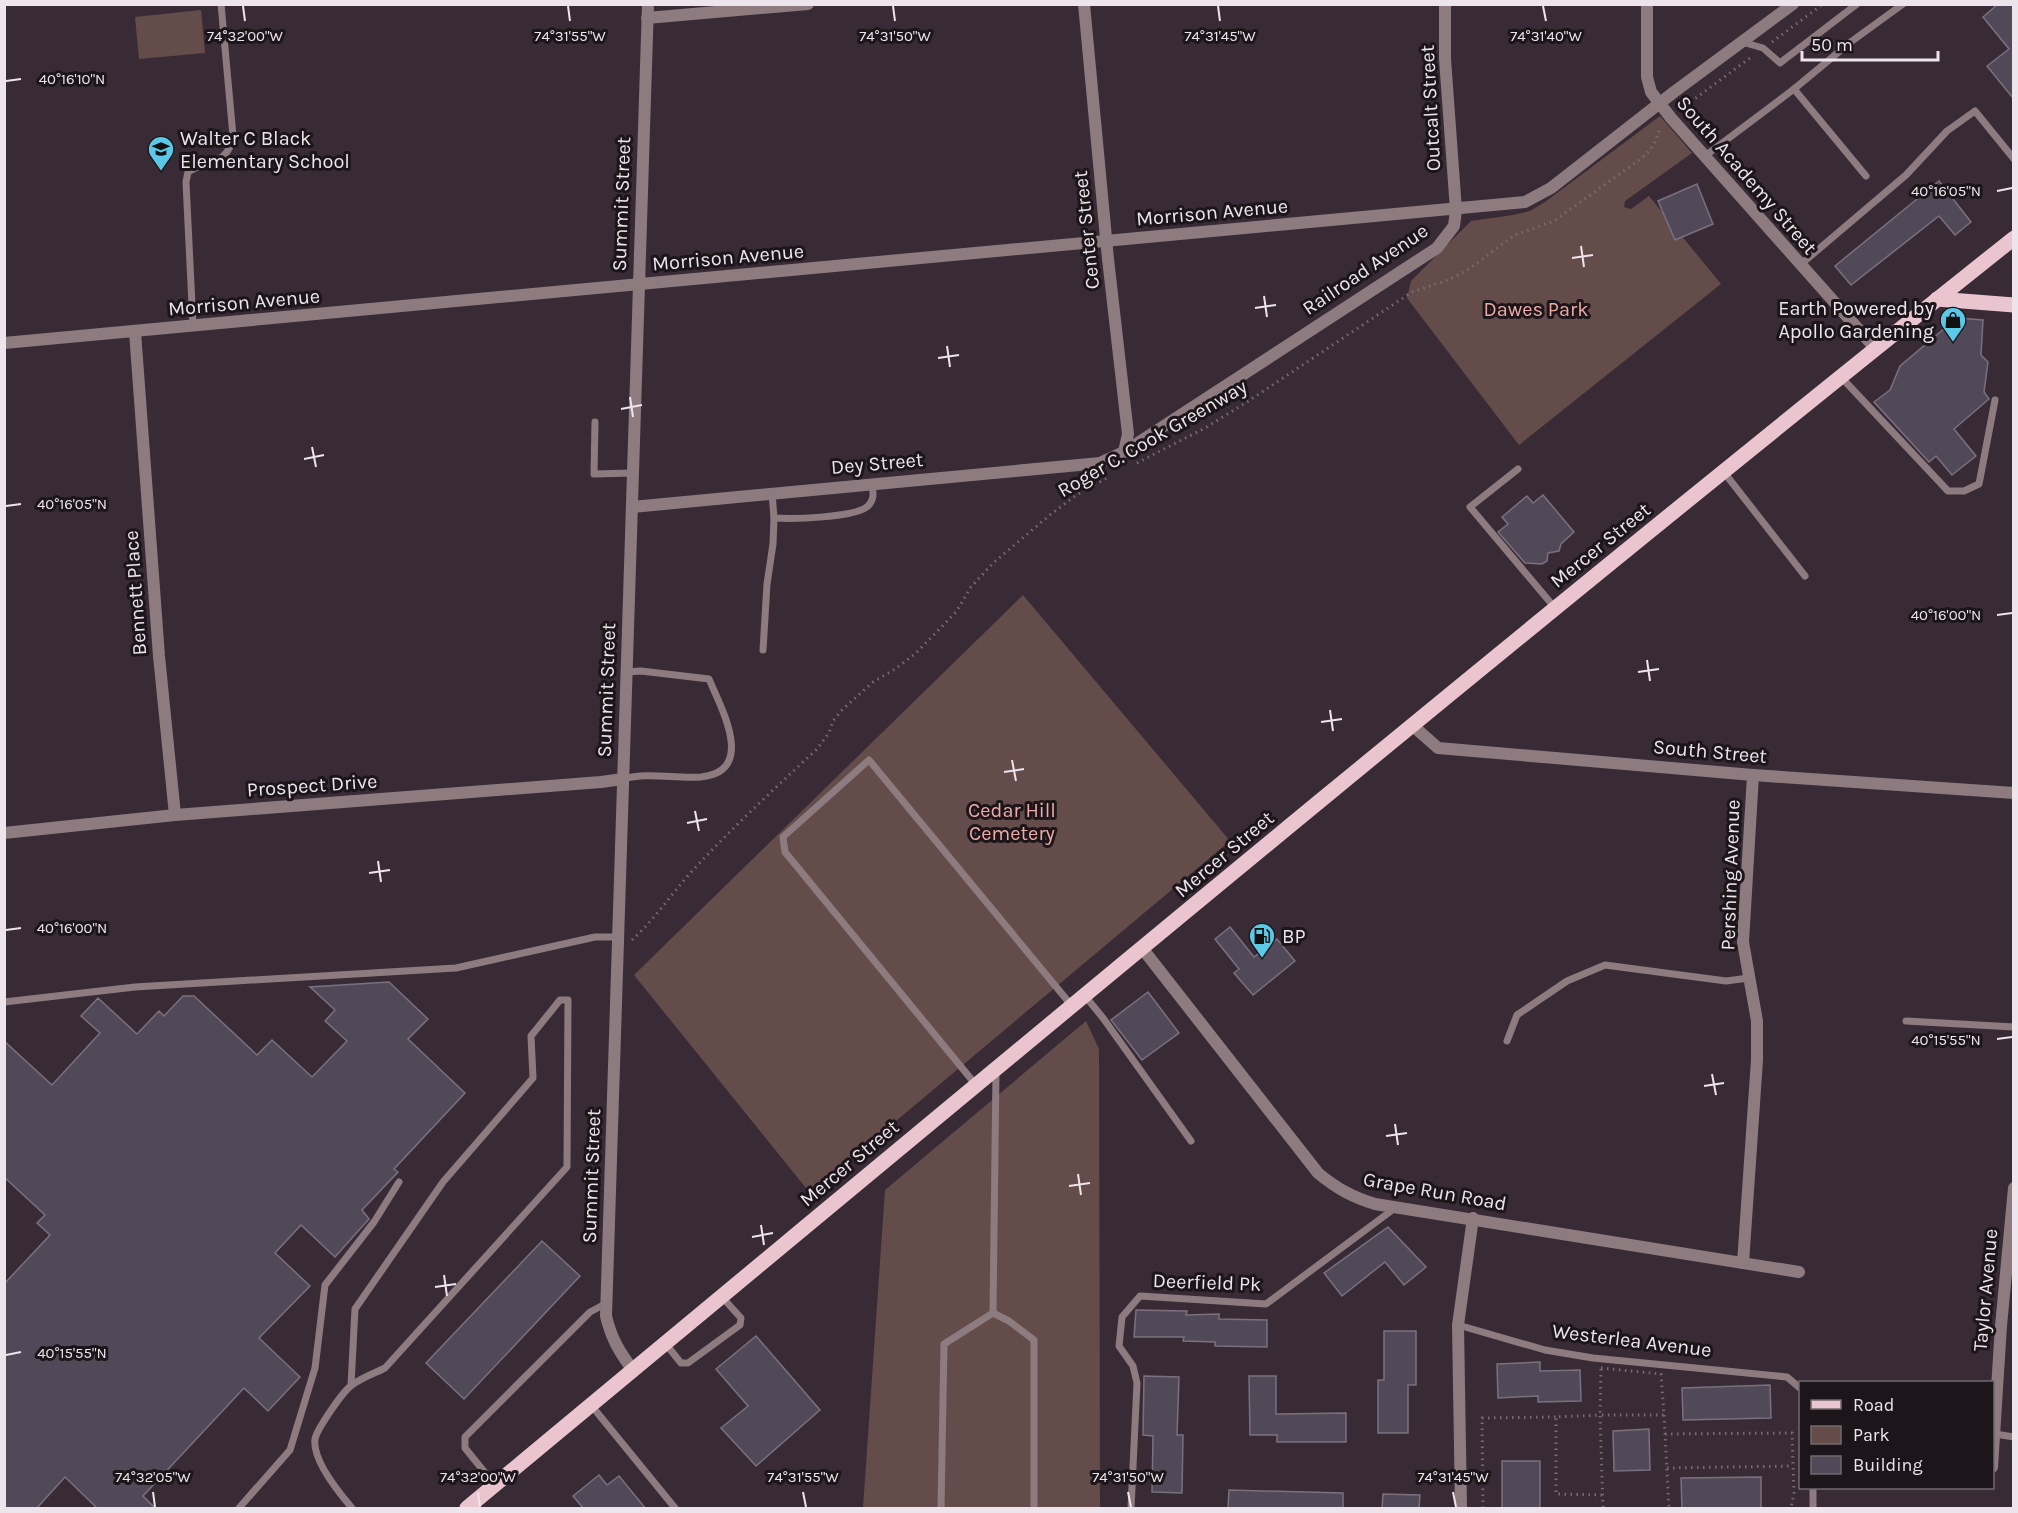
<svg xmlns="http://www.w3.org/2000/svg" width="2018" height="1513" font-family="Karla,sans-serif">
	<rect width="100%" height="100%" fill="#392b35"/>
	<g fill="#644c4a">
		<path d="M201,10l4,43 -66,6 -4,-42z"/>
		<path d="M1660,116l32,37 -67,48 -1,6 7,2 18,-13 72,88 -202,161 -112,-147 4,-17 60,-60 42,-6 17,-4 15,-9z"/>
		<path d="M1023,595l207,246 -420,352 -176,-218z"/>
		<path d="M1086,1021l13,28 1,459h-237l22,-318z"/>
	</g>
	<g fill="#524958" stroke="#7a7080" stroke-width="1.5">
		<path d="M1998,4h15v94l-26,-32 22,-17 -26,-32z"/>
		<path d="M1939,181l32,41 -16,13 -16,-19 -88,69 -16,-19z"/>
		<path d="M1697,184l16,40 -38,16 -17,-39z"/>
		<path d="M1957,318l26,2 -2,35 7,7 -4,30 5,7 -35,30 22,27 -24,19 -16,-19 -7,6 -55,-60 16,-12 10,-24z"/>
		<path d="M1543,495l31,37 -13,12 -2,7 -11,2 -1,8 -5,3 -17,-1 -27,-31 10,-8 -6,-7 25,-21 6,7z"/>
		<path d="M1230,927l24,30 23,-18 18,22 -42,34 -19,-22 5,-4 -24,-30z"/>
		<path d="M389,982l39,37 -20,20 57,54 -71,76 4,3 -36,38 7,9 -34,38 -34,-32 -26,28 35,33 -51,52 41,39 -32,34 -24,-23 -101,108 13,13h-58l-33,-32 -29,32h-32v-225l46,-49 -13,-12 8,-8 -41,-38v-136l48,44 48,-52 -19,-17 17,-18 39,36 22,-23 5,5 19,-20h11l63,59 15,-15 40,37 35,-36 -22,-20 10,-11 -25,-23z"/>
		<path d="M1148,992l31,41 -37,27 -31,-40z"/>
		<path d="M1388,1227l38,40 -22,18 -19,-23 -43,34 -18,-23z"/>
		<path d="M542,1241l38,35 -116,123 -38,-36z"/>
		<path d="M1136,1310l51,1 -1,4 33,-1v5l48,1v27l-52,-1v-4l-32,-1 1,-4h-50z"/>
		<path d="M1384,1331h32v54h-8v48h-30v-53h6z"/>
		<path d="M756,1336l64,74 -64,56 -35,-38 27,-22 -32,-37z"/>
		<path d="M1540,1362v9l40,-1 1,31 -43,1v-6l-40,2 -1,-34z"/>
		<path d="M1144,1376l35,1 -2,58h6l-1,58 -30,-1 1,-56 -10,-1z"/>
		<path d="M1249,1376h27v38l70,-1v29h-69v-7h-27z"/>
		<path d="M1770,1385l1,33 -88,2 -1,-32z"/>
		<path d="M1649,1429l1,41 -36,1 -1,-40z"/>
		<rect x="1502" y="1461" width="38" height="48"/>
		<path d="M599,1475l8,10 12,-9 27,33h-62l-11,-13z"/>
		<path d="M1761,1477v32h-79l-1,-31z"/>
		<path d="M1229,1490l114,3v16h-115z"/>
		<path d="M1383,1494l37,1 -1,14h-37z"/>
	</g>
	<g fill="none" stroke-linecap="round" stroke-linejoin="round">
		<g stroke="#776b74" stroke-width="3" stroke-dasharray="1.5 4.5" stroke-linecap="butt">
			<path d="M1772,42l51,-38"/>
			<path d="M1681,109l69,-51"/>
			<path d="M1137,463l68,-35 42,-26 165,-110 36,-12 18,-9 49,-36 39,-14 88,-63c11,-10 14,-17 18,-30"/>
			<path d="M632,940c23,-21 40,-47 61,-70 39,-42 82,-82 124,-121l12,-16 4,-12 9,-11 31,-28 22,-13 20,-15 41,-42 15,-25 21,-23 59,-50 27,-20 29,-16"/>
			<path d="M1601,1368l60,6 3,41h-64z"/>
			<path d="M1664,1415l5,93"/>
			<path d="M1665,1434l127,-1 2,60 -3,15"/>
			<path d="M1667,1468l126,-2"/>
			<path d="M1602,1495l-46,-1v-77l44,-2 3,93"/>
			<path d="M1483,1508l-1,-90 74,-1"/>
		</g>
		<g stroke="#8d7b80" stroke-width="7">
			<path d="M1742,42l21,6 17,15 77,-59"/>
			<path d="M1794,89l72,87"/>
			<path d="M1705,156l89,-67 58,-48 51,-37"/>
			<path d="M1800,265l106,-90 41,-44 28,-20 39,48"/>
			<path d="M193,326l-7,-144 2,-10c21,-14 39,-5 45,-36l-12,-132"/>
			<path d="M1840,376l108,115h16l15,-7 16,-84"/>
			<path d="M595,422l-1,52 39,-1"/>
			<path d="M1518,469l-48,38 85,101"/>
			<path d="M1723,471l82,105"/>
			<path d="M772,493l2,25c18,1 81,0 94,-12 7,-7 5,-14 4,-23"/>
			<path d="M763,650l4,-66 6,-40 1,-26"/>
			<path d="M623,779c26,-7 52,0 78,-2 56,-6 20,-69 8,-98l-68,-8 -15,1"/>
			<path d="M1085,996l18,22 88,123"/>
			<path d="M4,1002l131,-15 321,-19 139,-31h23"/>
			<path d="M1906,1021l108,6"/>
			<path d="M1507,1041l10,-26 50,-34 38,-16 121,16 23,-3"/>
			<path d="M976,1085l-191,-233 -2,-15 86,-77 203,246"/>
			<path d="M993,1313l3,-242"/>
			<path d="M993,1313l16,8 25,19v168"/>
			<path d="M1458,1325l87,25 48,8 194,19 13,11"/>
			<path d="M665,1343l16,20h7l52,-38 1,-7 -19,-21"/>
			<path d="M351,1385l4,-76 88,-127 90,-104 -2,-42 29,-36h8l-1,167 -182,201c-10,5 -24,10 -33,17 -9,6 -35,44 -37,54 -3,21 25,55 37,69"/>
			<path d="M591,1405l84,103"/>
			<path d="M1995,1434l19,3"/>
			<path d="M495,1485l-30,-37v-11l125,-125 17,-9"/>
			<path d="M1813,1488v20"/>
			<path d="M239,1508l51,-58 25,-82 10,-83 49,-63 25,-40"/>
			<path d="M941,1508l3,-164 49,-31"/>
			<path d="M1131,1508l6,-125 -4,-17 -14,-20 3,-29 18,-21 126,8 129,-96"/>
		</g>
		<g stroke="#8d7b80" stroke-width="12">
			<path d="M1084,4l24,255 20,175 -4,18"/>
			<path d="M1647,4v73l4,15 20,26 204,230"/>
			<path d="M647,18l161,-14"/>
			<path d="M135,332l24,324 16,159"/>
			<path d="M4,343l1521,-141 26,-14 123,-96 119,-88"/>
			<path d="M632,507l468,-44 24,-11 313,-204 17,-22 2,-16 -11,-151v-55"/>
			<path d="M1412,725l26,23 315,27 261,18"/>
			<path d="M4,833l171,-18 426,-33 22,-3"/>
			<path d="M1142,948l176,225c18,15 34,24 57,31l424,68"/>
			<path d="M1743,1263l14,-203v-39l-14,-79 10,-167"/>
			<path d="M633,1370c-13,-17 -22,-32 -27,-54l42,-1312"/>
			<path d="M1992,1467l9,-141 13,-138"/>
			<path d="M1461,1508l-3,-183 15,-107"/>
		</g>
		<g stroke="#eac5cf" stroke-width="15">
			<path d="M1937,299l77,6"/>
			<path d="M467,1508c513,-426 1025,-854 1547,-1270"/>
		</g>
	</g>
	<path fill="none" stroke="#eee4eb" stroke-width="2" d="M243,6l2,15M568,6l2,15M893,6l2,15M1218,6l2,15M1543,6l3,15M6,81l15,-2M1997,191l15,-3M1581,246l3,21M1572,258l21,-3M1264,296l3,21M1255,308l21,-3M947,346l3,21M938,358l21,-3M630,397l3,20M621,409l21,-4M312,447l4,20M304,459l20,-4M6,506l15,-2M1997,615l15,-2M1647,660l3,21M1638,672l21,-3M1330,710l3,21M1321,722l21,-3M1012,760l4,21M1004,772l20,-3M695,811l4,20M687,823l20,-4M378,861l3,21M369,873l21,-3M6,930l15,-2M1997,1039l15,-2M1712,1074l4,21M1704,1086l20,-3M1395,1124l3,21M1386,1136l21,-3M1078,1174l3,21M1069,1186l21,-3M761,1225l3,20M752,1237l21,-4M444,1275l3,21M435,1287l21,-3M6,1355l15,-3M153,1492l2,15M478,1492l2,15M803,1492l3,15M1128,1492l3,15M1453,1492l3,15"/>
	<defs>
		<g id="school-pin" transform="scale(1.35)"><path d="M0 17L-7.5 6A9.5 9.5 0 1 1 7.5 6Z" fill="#5bc8e7" stroke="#1c161a"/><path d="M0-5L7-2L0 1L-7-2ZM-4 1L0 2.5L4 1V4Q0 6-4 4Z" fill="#111"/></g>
		<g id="shop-pin" transform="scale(1.35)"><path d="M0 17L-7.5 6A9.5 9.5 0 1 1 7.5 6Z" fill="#5bc8e7" stroke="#1c161a"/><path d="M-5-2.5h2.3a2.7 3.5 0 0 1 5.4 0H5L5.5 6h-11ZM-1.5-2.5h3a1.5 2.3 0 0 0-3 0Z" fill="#111"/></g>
		<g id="fuel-pin" transform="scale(1.35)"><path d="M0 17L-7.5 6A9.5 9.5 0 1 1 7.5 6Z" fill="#5bc8e7" stroke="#1c161a"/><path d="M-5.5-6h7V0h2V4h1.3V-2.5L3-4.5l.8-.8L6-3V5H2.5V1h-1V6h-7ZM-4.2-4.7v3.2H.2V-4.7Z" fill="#111"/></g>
	</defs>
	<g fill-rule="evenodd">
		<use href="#school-pin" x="161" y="149"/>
		<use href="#shop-pin" x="1953" y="320"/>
		<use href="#fuel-pin" x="1262" y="936"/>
	</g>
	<g text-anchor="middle" stroke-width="6" stroke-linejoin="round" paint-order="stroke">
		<g font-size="20" fill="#eee4eb" stroke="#1c161a">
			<text transform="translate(1430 108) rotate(-93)" y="7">Outcalt Street</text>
			<text transform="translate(1747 175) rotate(49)" y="7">South Academy Street</text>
			<text transform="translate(621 204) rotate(-88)" y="7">Summit Street</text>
			<text transform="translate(1212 212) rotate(-5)" y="7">Morrison Avenue</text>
			<text transform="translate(1086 230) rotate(-96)" y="7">Center Street</text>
			<text transform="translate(728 257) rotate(-5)" y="7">Morrison Avenue</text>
			<text transform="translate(1365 269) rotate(-34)" y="7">Railroad Avenue</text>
			<text transform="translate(244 302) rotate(-5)" y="7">Morrison Avenue</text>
			<text transform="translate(1152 438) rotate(-30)" y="7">Roger C. Cook Greenway</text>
			<text transform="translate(877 463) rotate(-5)" y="7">Dey Street</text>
			<text transform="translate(1600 545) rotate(-39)" y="7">Mercer Street</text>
			<text transform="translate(135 593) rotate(-94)" y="7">Bennett Place</text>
			<text transform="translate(606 690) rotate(-88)" y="7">Summit Street</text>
			<text transform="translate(1710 751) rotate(5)" y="7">South Street</text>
			<text transform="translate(312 785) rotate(-4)" y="7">Prospect Drive</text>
			<text transform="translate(1224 854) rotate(-40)" y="7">Mercer Street</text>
			<text transform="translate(1730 875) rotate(-88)" y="7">Pershing Avenue</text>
			<text transform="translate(849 1163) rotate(-40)" y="7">Mercer Street</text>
			<text transform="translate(591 1176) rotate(-88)" y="7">Summit Street</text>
			<text transform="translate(1435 1191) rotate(10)" y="7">Grape Run Road</text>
			<text transform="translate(1207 1282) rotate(2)" y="7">Deerfield Pk</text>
			<text transform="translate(1985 1290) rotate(-85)" y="7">Taylor Avenue</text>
			<text transform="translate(1632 1340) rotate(7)" y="7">Westerlea Avenue</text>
		</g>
		<g font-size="20" fill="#eee4eb" stroke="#1c161a" text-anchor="start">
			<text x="180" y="145">Walter C Black<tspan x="180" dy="23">Elementary School</tspan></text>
			<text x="1934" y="315" text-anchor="end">Earth Powered by<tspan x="1934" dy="23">Apollo Gardening</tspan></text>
			<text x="1282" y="943">BP</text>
		</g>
		<g font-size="20" fill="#efaaa6" stroke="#1c161a">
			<text x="1536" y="316">Dawes Park</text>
			<text x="1012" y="817">Cedar Hill<tspan x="1012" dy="23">Cemetery</tspan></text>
		</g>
	</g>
	<g font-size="15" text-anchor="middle" fill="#eee4eb" stroke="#1c161a" stroke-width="6" stroke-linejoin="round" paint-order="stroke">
		<text x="245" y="41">74°32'00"W</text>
		<text x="570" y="41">74°31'55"W</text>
		<text x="895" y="41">74°31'50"W</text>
		<text x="1220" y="41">74°31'45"W</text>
		<text x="1546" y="41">74°31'40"W</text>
		<text x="72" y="84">40°16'10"N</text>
		<text x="1946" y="196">40°16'05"N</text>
		<text x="72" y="509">40°16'05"N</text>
		<text x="1946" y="620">40°16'00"N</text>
		<text x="72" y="933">40°16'00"N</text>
		<text x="1946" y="1045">40°15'55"N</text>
		<text x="72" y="1358">40°15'55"N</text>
		<text x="153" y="1482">74°32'05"W</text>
		<text x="478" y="1482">74°32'00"W</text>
		<text x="803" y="1482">74°31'55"W</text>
		<text x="1128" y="1482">74°31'50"W</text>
		<text x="1453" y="1482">74°31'45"W</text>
	</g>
	<rect width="2018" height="1513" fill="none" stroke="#eee4eb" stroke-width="12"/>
	<rect x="1799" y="1381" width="195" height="108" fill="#1c161a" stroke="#70686e" stroke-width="1.5"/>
	<rect x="1811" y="1400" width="30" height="9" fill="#eac5cf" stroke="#70686e" stroke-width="1.5"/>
	<text x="1853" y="1411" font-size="18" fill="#eee4eb">Road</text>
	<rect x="1811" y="1426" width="30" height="18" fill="#644c4a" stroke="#70686e" stroke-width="1.5"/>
	<text x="1853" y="1441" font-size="18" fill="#eee4eb">Park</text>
	<rect x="1811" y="1456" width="30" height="18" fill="#524958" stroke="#70686e" stroke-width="1.5"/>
	<text x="1853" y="1471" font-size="18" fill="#eee4eb">Building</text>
	<path d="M1802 51v9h136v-9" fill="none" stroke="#eee4eb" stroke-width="3"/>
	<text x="1811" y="51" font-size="18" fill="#eee4eb" stroke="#1c161a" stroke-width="4.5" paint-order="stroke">50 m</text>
</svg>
